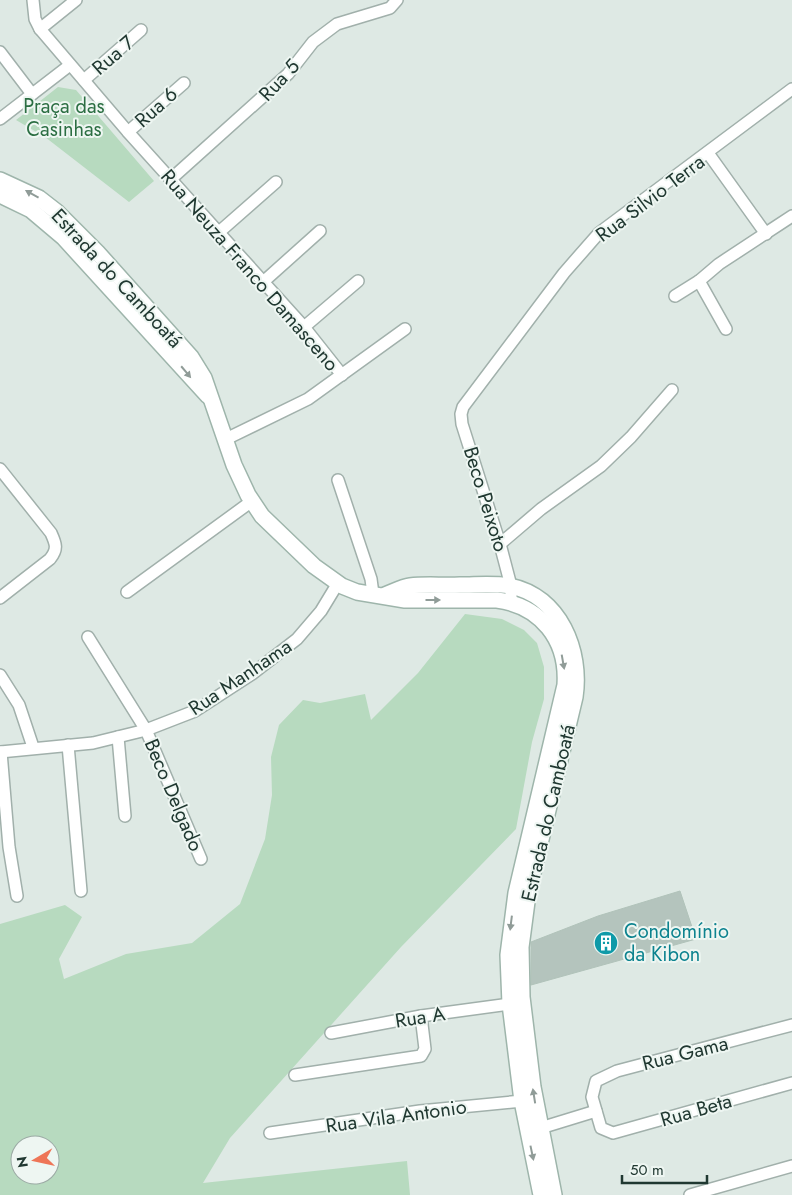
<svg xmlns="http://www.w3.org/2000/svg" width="792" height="1195" font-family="Jost,sans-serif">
	<rect width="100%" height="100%" fill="#dee9e4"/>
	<g fill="#b7dabf" fill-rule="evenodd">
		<path d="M58,87l18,3 78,91 -25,21 -84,-65 -29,-17z"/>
		<path d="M465,614l37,5 22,11 13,13 7,24v32l-12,43 -16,87 -115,118 -171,191 -27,45 204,-22 3,34h-410v-271l65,-19 17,12 -23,42 5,20 62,-25 66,-11 48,-39 25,-65 7,-44 -1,-38 8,-32 24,-25 17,3 45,-9 6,26 47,-47zM20,1145h30v30h-30z"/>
	</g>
	<path fill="#b4c4bd" stroke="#b1c3ba" d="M680,891l16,48 -165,46v-43l67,-26z"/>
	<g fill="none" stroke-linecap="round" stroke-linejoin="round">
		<g stroke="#a1b0ab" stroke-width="14">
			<g id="street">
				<path d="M33,0l2,19 5,10 88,103 176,195 38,48"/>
				<path d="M40,29l36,-29"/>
				<path d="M0,52l32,42"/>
				<path d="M84,80l57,-50"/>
				<path d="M0,119l70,-54"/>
				<path d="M128,132l56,-49"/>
				<path d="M708,153l58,81"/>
				<path d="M171,179l117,-105 25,-32 24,-18 53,-16 7,-8"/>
				<path d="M218,233l58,-51"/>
				<path d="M262,283l58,-52"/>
				<path d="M675,296l24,-15"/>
				<path d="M304,327l54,-46"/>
				<path d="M726,329l-27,-48 20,-17 73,-48"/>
				<path d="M226,439l82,-40 97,-70"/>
				<path d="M0,469l51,64c5,11 7,16 -1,26l-50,39"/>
				<path d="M338,480l33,99 2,15"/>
				<path d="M500,544l41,-35 60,-43 30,-29 41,-47"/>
				<path d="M127,592l125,-91"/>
				<path d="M511,601v-15l-11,-42 -38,-120 -1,-10 2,-7 101,-134 35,-40 193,-144"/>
				<path d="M88,637l58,93 55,129"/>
				<path d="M0,675l19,30 14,42"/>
				<path d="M118,737l7,79"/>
				<path d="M68,745l13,146"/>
				<path d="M0,752l93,-9 53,-13 49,-19 57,-37 45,-35 24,-28 17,-28"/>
				<path d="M1,752l8,95 8,49"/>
				<path d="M792,1025l-175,46 -21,10 -4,16 9,31 12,5 179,-50"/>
				<path d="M331,1033l90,-17 89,-12"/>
				<path d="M295,1075l126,-19 4,-7 -4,-33"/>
				<path d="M534,1130l62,-19"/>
				<path d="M270,1133l150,-22 102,-10"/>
				<path d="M690,1195l102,-29"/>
			</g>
		</g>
		<g stroke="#9eb5ab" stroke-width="18">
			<g id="secondary">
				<path d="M0,180l39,18 18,14 40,40 94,105 13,21 30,87 14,30 14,21 52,50 28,20 15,6 48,8h92c44,6 71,40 68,85l-49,208 -8,62 2,49 12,97 19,94"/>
				<path d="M0,195l31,15 32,27 145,159"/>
				<path d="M385,595c8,-3 17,-8 25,-9 16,-2 34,0 50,-1 16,0 34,-2 50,1 50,10 72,65 65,111l-47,197 -7,53 1,50 11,90 21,108"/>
			</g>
		</g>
		<use href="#street" stroke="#fff" stroke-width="11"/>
		<use href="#secondary" stroke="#fff" stroke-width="15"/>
	</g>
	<defs><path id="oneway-solid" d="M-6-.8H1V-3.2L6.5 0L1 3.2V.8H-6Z" transform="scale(1.25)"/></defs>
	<g fill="#909c98">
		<use href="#oneway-solid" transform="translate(32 194) rotate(-151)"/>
		<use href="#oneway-solid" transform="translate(186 372) rotate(50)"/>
		<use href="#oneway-solid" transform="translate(433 600)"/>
		<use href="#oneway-solid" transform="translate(563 662) rotate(80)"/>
		<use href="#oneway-solid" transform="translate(511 923) rotate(97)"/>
		<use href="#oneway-solid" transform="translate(534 1096) rotate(-99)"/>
		<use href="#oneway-solid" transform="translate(532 1153) rotate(78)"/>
	</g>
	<defs>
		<g id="building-disc" transform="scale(1.25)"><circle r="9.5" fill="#0f9aa8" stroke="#eef6f2"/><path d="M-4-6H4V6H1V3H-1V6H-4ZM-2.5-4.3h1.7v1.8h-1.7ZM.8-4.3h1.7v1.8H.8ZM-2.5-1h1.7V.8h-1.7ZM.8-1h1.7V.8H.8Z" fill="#fff"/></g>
	</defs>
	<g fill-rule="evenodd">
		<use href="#building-disc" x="606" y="943"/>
	</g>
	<g text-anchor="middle" stroke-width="4" stroke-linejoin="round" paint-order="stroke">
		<g font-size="20" fill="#203831" stroke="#eef6f2">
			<text transform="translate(113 55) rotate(-41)" y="7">Rua 7</text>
			<text transform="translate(279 80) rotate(-47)" y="7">Rua 5</text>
			<text transform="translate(156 107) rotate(-42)" y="7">Rua 6</text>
			<text transform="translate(650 198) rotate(-37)" y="7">Rua Silvio Terra</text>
			<text transform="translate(250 270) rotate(49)" y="7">Rua Neuza Franco Damasceno</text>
			<text transform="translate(117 278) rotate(47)" y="7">Estrada do Camboatá</text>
			<text transform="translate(486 499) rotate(73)" y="7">Beco Peixoto</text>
			<text transform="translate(240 677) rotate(-34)" y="7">Rua Manhama</text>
			<text transform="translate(174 795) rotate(67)" y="7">Beco Delgado</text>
			<text transform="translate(548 813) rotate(-77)" y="7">Estrada do Camboatá</text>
			<text transform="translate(420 1017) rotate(-9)" y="7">Rua A</text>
			<text transform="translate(685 1053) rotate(-14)" y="7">Rua Gama</text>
			<text transform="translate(696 1110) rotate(-16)" y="7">Rua Beta</text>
			<text transform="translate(396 1116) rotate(-8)" y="7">Rua Vila Antonio</text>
		</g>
		<g font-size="20" fill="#2b6e42" stroke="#eef6f2">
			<text x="64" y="113">Praça das<tspan x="64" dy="23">Casinhas</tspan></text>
		</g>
		<g font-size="20" fill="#0d838f" stroke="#eef6f2" text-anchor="start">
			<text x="624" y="938">Condomínio<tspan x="624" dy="23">da Kibon</tspan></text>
		</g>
	</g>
	<g transform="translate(35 1160) rotate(261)"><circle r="24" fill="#eef6f2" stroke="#9caaa5"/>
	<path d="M0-4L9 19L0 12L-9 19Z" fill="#ee7557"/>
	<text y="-8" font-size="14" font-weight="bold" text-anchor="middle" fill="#203831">N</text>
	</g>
	<path d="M622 1175v8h85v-8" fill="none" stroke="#203831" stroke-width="2.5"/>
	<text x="630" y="1175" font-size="15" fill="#203831" stroke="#eef6f2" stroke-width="4" paint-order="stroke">50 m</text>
</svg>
